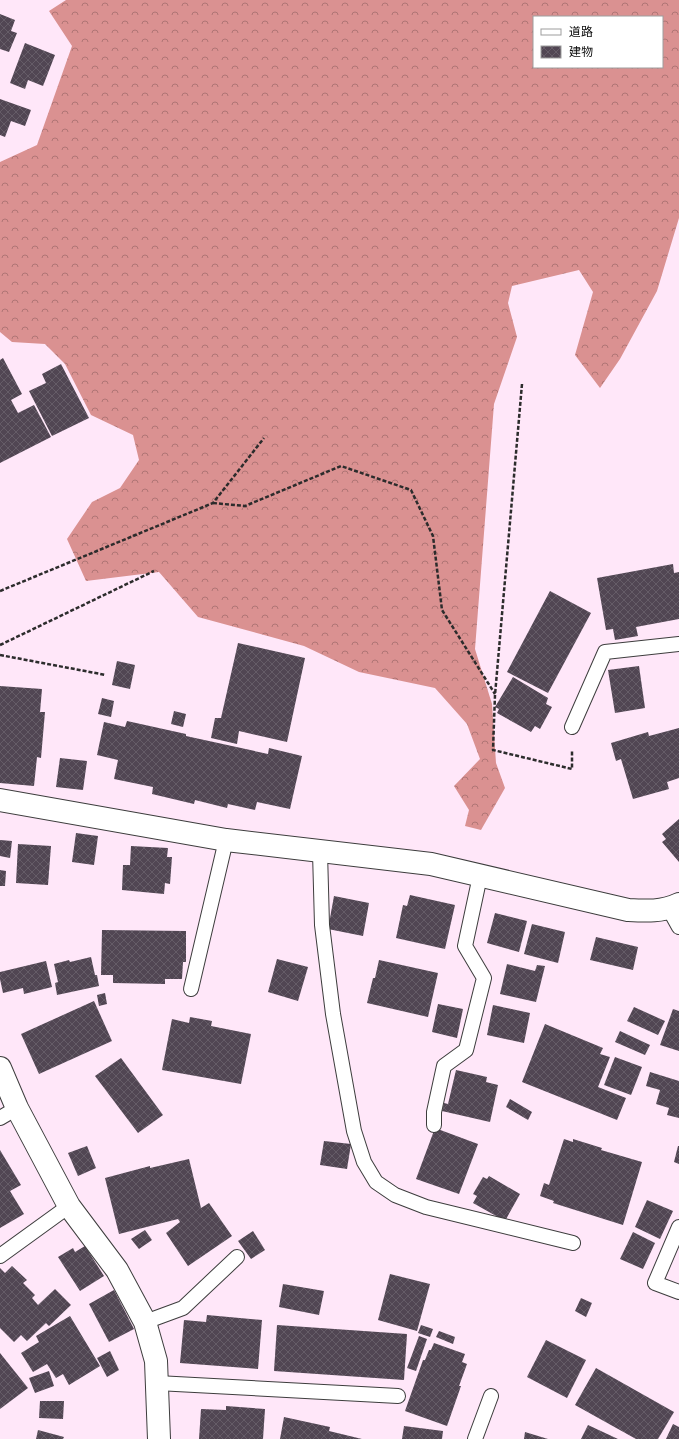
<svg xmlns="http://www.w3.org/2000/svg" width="679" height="1439" font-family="'Times New Roman','Noto Sans JP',serif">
	<defs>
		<pattern id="forest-crowns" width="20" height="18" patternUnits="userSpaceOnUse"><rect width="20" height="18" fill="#da9191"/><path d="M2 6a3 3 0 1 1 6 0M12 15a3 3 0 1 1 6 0" fill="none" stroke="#af7575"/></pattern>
		<pattern id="building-cross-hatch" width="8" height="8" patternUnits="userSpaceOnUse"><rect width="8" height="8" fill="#514653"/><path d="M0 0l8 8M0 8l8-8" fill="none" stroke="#655c67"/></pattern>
	</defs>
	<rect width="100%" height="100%" fill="#ffe7f9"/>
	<path fill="url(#forest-crowns)" fill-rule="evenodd" d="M66,0h613v218l-22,73 -37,68 -20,29 -25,-33 18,-63 -14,-22 -67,16 -4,17 9,34 -23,67 -19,245 17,55 4,59 9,25 -24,42 -16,-4 4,-16 -15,-24 26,-27 -13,-35 -32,-36 -76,-16 -55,-26 -106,-29 -39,-45 -73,9 -19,-42 25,-37 28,-14 19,-28 -6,-25 -42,-20 -26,-51 -20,-20 -33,-2 -12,-10v-170l37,-17 35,-99 -23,-35zM534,17h128v50h-128z"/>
	<g fill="url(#building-cross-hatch)">
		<path d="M0,14l15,6 -4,11 6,2 -8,19 -9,-3z"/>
		<path d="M25,43l30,12 -12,31 -15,-6 -3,9 -15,-6z"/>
		<path d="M0,99l31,11 -6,16 -14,-5 -6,16 -5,-2z"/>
		<path d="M3,358l19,36 -11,6 7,13 16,-8 17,32 -51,26v-103z"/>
		<path d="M61,364l28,54 -37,18 -23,-45 17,-8 -4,-9z"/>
		<path d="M673,564l1,9 5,-1v47l-43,8 2,9 -23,4 -2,-11 -7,1 -9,-52z"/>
		<path d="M550,591l41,22 -43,80 -41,-21z"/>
		<path d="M238,643l67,15 -18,84 -48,-11 -2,13 -26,-6 4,-20h6z"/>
		<path d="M117,661l18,4 -5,24 -18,-4z"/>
		<path d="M639,666l6,42 -30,5 -7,-43z"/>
		<path d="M513,677l35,21 -2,6 6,3 -12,22 -5,-3 -4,6 -34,-19 2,-4 -4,-2z"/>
		<path d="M0,686l42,3 -2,23h5l-4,46 -4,-1 -3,29 -34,-3z"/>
		<path d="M102,698l12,3 -3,16 -13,-3z"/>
		<path d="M174,711l12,3 -3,13 -12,-3z"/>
		<path d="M127,721l59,13v2l82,18 1,-6 33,8 -12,53 -33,-7 -2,8 -27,-6 -1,4 -32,-8 -1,4 -42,-10 1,-7 -39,-8 4,-19 -21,-5 7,-33 21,5z"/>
		<path d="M679,728v50l-12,4 2,7 -36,10 -12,-40 -5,2 -5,-18 37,-11 1,4z"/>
		<path d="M60,758l27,3 -4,29 -27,-3z"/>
		<path d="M679,819v43l-17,-20 4,-3 -4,-5z"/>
		<path d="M76,833l22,3 -4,29 -22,-3z"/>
		<path d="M0,840l12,1 -2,17 -10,-2z"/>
		<path d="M18,844l33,2 -3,39 -32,-2z"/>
		<path d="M131,846l37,2 -1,9h5l-2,27 -5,-1 -1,11 -42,-4 1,-25h7z"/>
		<path d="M0,870l6,1 -1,15h-5z"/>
		<path d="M410,895l45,10 -10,44 -49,-11 7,-33 4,1z"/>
		<path d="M334,896l35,7 -6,33 -35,-7z"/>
		<path d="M495,913l32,8 -8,31 -32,-9z"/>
		<path d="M532,924l33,8 -7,31 -34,-9z"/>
		<path d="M102,930l84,1v31h-3l-1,17h-17v5l-52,-1v-8h-12z"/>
		<path d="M596,937l42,10 -5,23 -43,-10z"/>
		<path d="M91,957l4,18h2l2,11 -42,9 -2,-12 3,-1 -4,-18 15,-4 1,2z"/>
		<path d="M277,959l31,8 -10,34 -30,-9z"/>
		<path d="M379,960l59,13 -10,44 -61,-14 6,-25h2z"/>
		<path d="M46,961l6,26 -28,7 -1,-6 -20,5 -3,-14v-7z"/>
		<path d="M507,964l28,7 2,-6 8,1 -9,36 -36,-8z"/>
		<path d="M105,993l2,11 -8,2 -2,-11z"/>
		<path d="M94,1001l18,40 -73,33 -18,-40z"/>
		<path d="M438,1004l25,5 -6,29 -25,-6z"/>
		<path d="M493,1005l37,8 -6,30 -37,-8z"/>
		<path d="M634,1007l31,14 -7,14 -31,-14z"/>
		<path d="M673,1009l6,2v40l-19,-6z"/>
		<path d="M190,1017l22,4 -1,5 40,8 -10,50 -79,-14 10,-51 17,4z"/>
		<path d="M545,1024l58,24 -3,6 10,3 -12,30 28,11 -9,22 -95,-38z"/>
		<path d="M620,1031l30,14 -5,10 -30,-13z"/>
		<path d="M615,1057l27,10 -11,28 -27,-10z"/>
		<path d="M121,1058l42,57 -25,18 -43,-57z"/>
		<path d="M456,1070l31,7 -1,5 12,3 -8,37 -48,-11 2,-8 4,1z"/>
		<path d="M650,1072l29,9v37l-12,-3 2,-7 -13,-4 4,-14 -14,-4z"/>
		<path d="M510,1099l22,13 -4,8 -22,-13z"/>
		<path d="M435,1128l43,16 -19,50 -43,-15z"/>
		<path d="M564,1139l9,3v-3l29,9 -1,2 41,12 -19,63 -70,-22 1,-2 -14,-5 4,-13 5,2z"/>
		<path d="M324,1141l27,3 -4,25 -27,-4z"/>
		<path d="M87,1146l9,22 -18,8 -10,-23z"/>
		<path d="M678,1146h1v18l-5,-2z"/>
		<path d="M0,1150l21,35 -11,6 14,23 -24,14z"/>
		<path d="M189,1159l12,49 8,-5 23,33 -44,30 -22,-33 14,-11 -2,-3 -59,15 -14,-56 45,-12v2z"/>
		<path d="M489,1176l31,18 -15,27 -32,-18 4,-7 -4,-2 10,-17 4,2z"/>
		<path d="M647,1200l26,11 -13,28 -25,-12z"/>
		<path d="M145,1230l7,10 -13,9 -8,-10z"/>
		<path d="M253,1231l12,19 -14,9 -13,-18z"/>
		<path d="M633,1232l22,11 -12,26 -23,-10z"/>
		<path d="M85,1246l19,30 -24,15 -22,-34 15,-9 2,4z"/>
		<path d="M12,1266l15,14 -4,3 12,12 -3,3 6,7 17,-16 16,16 -22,21 -3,-3 -19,18 -6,-6 -7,7 -14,-14v-60l5,5z"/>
		<path d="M390,1274l40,10 -13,47 -39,-11z"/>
		<path d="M283,1284l41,7 -5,24 -40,-8z"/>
		<path d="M114,1290l20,39 -25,13 -20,-38z"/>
		<path d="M581,1298l11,5 -6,14 -11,-6z"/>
		<path d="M207,1315l55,5 -4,49 -78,-6 4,-43 22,2z"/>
		<path d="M70,1316l30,50 -31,19 -6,-11 -7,4 -9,-14 -14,8 -12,-19 18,-11 -3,-6z"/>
		<path d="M277,1325l130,9 -3,46 -130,-9z"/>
		<path d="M421,1325l12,4 -3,8 -12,-4z"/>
		<path d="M439,1331l16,6 -2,7 -17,-7z"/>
		<path d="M419,1336l8,3 -11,32 -9,-3z"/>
		<path d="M546,1340l40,20 -19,38 -40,-21z"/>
		<path d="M434,1343l31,11 -3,8 5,2 -8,22h2l-14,40 -42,-15 18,-51h2l4,-10h2z"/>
		<path d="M110,1351l9,19 -12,7 -10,-19z"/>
		<path d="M0,1353l28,35 -28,21z"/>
		<path d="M596,1368l78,44 -16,27h-22l-61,-34z"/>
		<path d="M49,1371l5,15 -19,7 -6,-15z"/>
		<path d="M40,1401h24l-1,18 -24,-1z"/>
		<path d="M226,1406l39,3 -2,30h-64l2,-30 25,1z"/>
		<path d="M284,1417l46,10 -1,4 33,8h-82z"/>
		<path d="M673,1424l6,3v12h-13z"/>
		<path d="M588,1425l30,14h-37z"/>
		<path d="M404,1426l39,5 -1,8h-40z"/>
		<path d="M38,1430l26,7 -1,2h-27z"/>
		<path d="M525,1432l23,7h-24z"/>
	</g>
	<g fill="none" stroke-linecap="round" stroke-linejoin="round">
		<g stroke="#3d3d3d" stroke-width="16">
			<g id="service">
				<path d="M572,727l33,-75 74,-8"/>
				<path d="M320,852l2,73 11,89 21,117 10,31 12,20 19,13 31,12 147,36"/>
				<path d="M669,909l10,18"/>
				<path d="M191,989l35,-149"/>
				<path d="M0,1118l17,-10"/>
				<path d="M434,1125v-13l10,-46 22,-16 18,-72 -19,-32 15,-70"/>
				<path d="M679,1227l-24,56 24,9"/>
				<path d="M0,1256l69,-50"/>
				<path d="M145,1322l38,-14 54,-51"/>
				<path d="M157,1383l241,13"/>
				<path d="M475,1439l16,-43"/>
			</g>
		</g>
		<g stroke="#3d3d3d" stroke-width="24">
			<g id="minor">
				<path d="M0,800l226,40 205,24 197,46c18,1 34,2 51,-6"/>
				<path d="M0,1068l17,40 52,98 48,64 28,52 11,39 3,78"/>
			</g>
		</g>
		<g stroke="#2c2c2c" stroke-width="2.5" stroke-dasharray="4 2" stroke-linecap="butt">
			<path d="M522,384l-27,311 -2,55 79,19v-18"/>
			<path d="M213,503l32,3 96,-40 70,24 22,46 9,74 53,84"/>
			<path d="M0,591l213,-88 51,-65"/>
			<path d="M0,645l154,-74"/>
			<path d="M0,655l106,20"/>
		</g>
		<use href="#service" stroke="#fff" stroke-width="14"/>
		<use href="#minor" stroke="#fff" stroke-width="22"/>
	</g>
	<rect x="533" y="16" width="130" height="52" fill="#ffffff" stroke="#9d9d9d"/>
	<rect x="541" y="29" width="20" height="6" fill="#ffffff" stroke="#9d9d9d"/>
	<text x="569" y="36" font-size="12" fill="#0a0a0a">道路</text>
	<rect x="541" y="46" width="20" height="12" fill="url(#building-cross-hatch)" stroke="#9d9d9d"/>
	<text x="569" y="56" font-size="12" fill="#0a0a0a">建物</text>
</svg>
